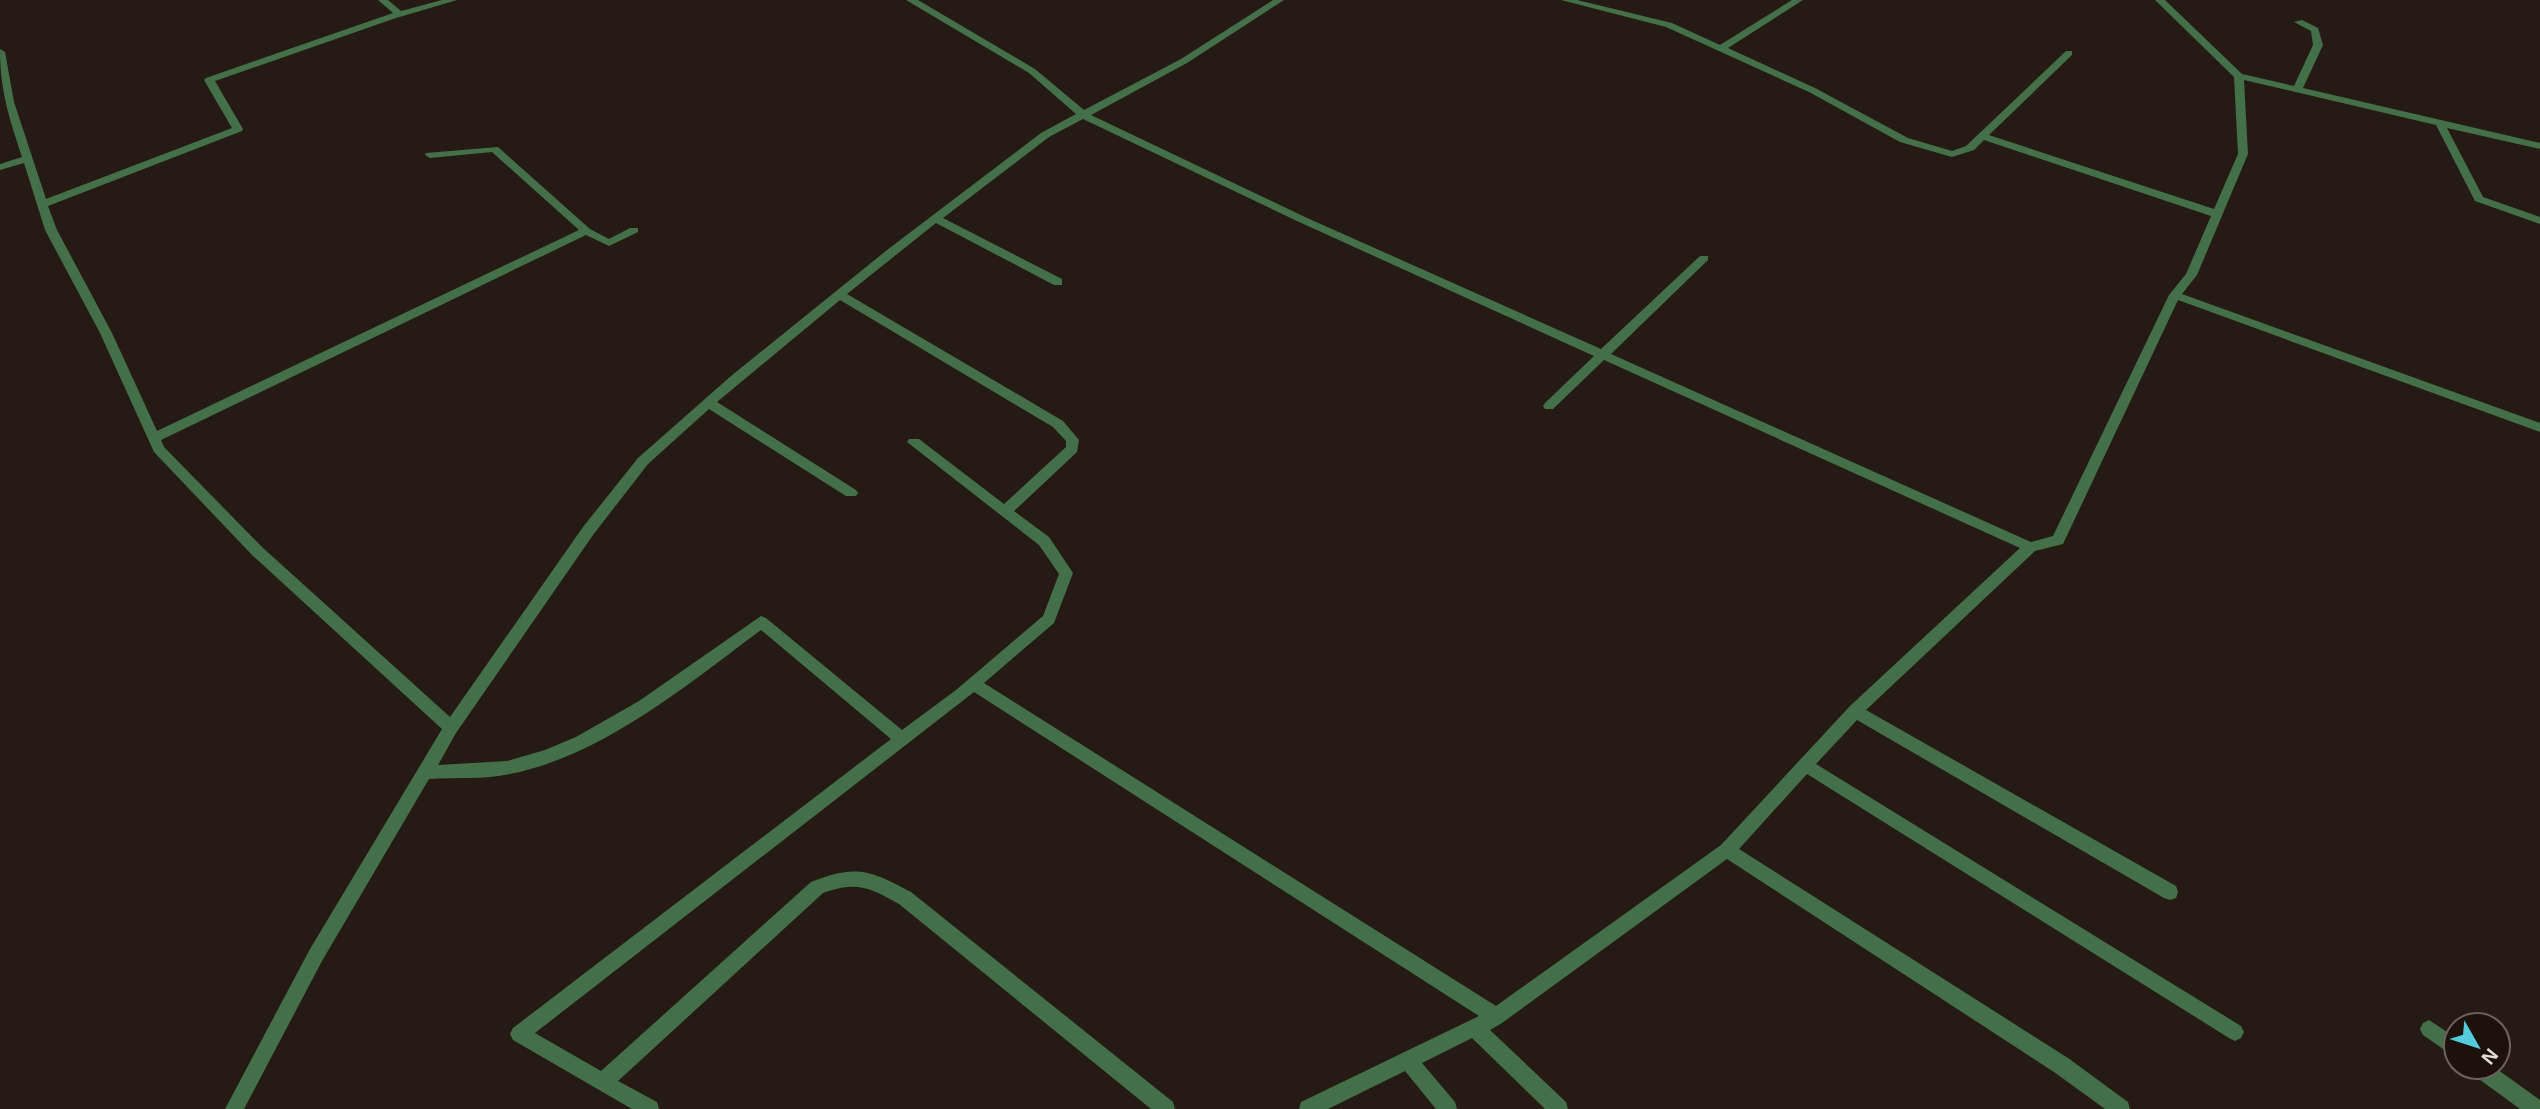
<svg xmlns="http://www.w3.org/2000/svg" width="2540" height="1109" font-family="Arial,sans-serif">
	<rect width="100%" height="100%" fill="#261a14"/>
	<g fill="none" stroke-linecap="round" stroke-linejoin="round">
		<g fill="#437049" fill-rule="evenodd">
			<path d="M378,0h10l13,11 41,-11h15l-64,19 -178,62 28,48 -1,2 -194,75 9,24 55,103 45,98 422,-201 -87,-78 -62,6 -5,-3 1,-2 72,-6 92,82 19,10 21,-11h8v4l-29,14 -23,-11 -425,205 3,7 98,100 188,170 133,-190 55,-69 93,-82 156,-126 154,-117 35,-19 -47,-41 -123,-73h12l117,69 49,41 97,-51 92,-59h11l-97,63 -96,52 214,102 296,132 99,-93h8v4l-97,94 420,188 22,-6 116,-241 17,-21 25,-58 -227,-76 -10,10 -22,7 -52,-15 -91,-50 -143,-65 -105,-27h16l95,23 48,22 72,-45h11l-75,48 87,40 93,50 44,13 14,-5 100,-95h6v4l-83,80 225,74 24,-55 -4,-77 -79,-77h10l77,74 52,12 19,-41 -2,-14 -17,-9 8,-2 16,8 5,17 -20,43 237,55v6l-93,-21 36,69 57,20v7l-65,-23 -39,-76 -192,-45 4,74 -51,121 -15,19 358,129v9l-362,-132 -115,244 -28,7 -169,159 310,176 2,6 -2,6 -6,2 -6,-2 -307,-178 -41,44 425,262 3,6 -3,6 -6,3 -6,-3 -422,-264 -68,75 329,209 60,44 2,7h-25l-51,-37 -327,-213 -225,164 -12,7 76,72 2,7h-23l-73,-71 -50,25 33,39 2,7h-21l-31,-38 -77,38h-29l2,-7 178,-86 -505,-324 -439,341 66,38 210,-189c45,-18 59,-12 100,10l262,210 2,7h-24l-252,-205c-30,-17 -43,-23 -76,-11l-205,188 39,21 2,7h-27l-119,-69 -3,-6 3,-6 378,-289 -130,-109c-74,55 -159,126 -251,144 -26,6 -54,3 -81,5l-107,182 -78,148h-19l85,-160 132,-220 -190,-174 -98,-103 -54,-119 -55,-103 -21,-67 -24,7v-6l22,-7c-13,-40 -22,-66 -22,-108l5,3 9,50 32,97 186,-71 -28,-48 2,-2 187,-65zM1083,119l214,102 297,135 -49,47 -2,3 2,3h8l51,-49 416,188 -170,158 -129,139 -225,161 -512,-323 70,-60 19,-50 -24,-36 -35,-26 63,-59 2,-12 -16,-19 -216,-127 89,-71 118,62h8v-6l-119,-61 106,-81zM840,300l213,127 13,14v6l-62,57 -85,-65h-10l-2,3 132,103 20,29 -16,42 -87,74 -54,40 -136,-112 -5,-2 -122,85 -63,36 -31,13 -38,11 -69,4 18,-32 137,-198 55,-71 61,-55 137,87h10l2,-3 -2,-3 -139,-88z"/>
			<path d="M2429,1020l27,18v20l-33,-23 -3,-6 3,-6z"/>
			<path d="M2470,1067h24l46,33v9h-20l-48,-35z"/>
		</g>
	</g>
	<g transform="translate(2477 1046) rotate(129)"><circle r="33" fill="#1c110b" stroke="#6c625d" stroke-width="2"/>
	<path d="M0-5L12 26L0 18L-12 26Z" fill="#53cbdb"/>
	<text y="-10" font-size="19" font-weight="bold" text-anchor="middle" fill="#e4dbd7">N</text>
	</g>
</svg>
